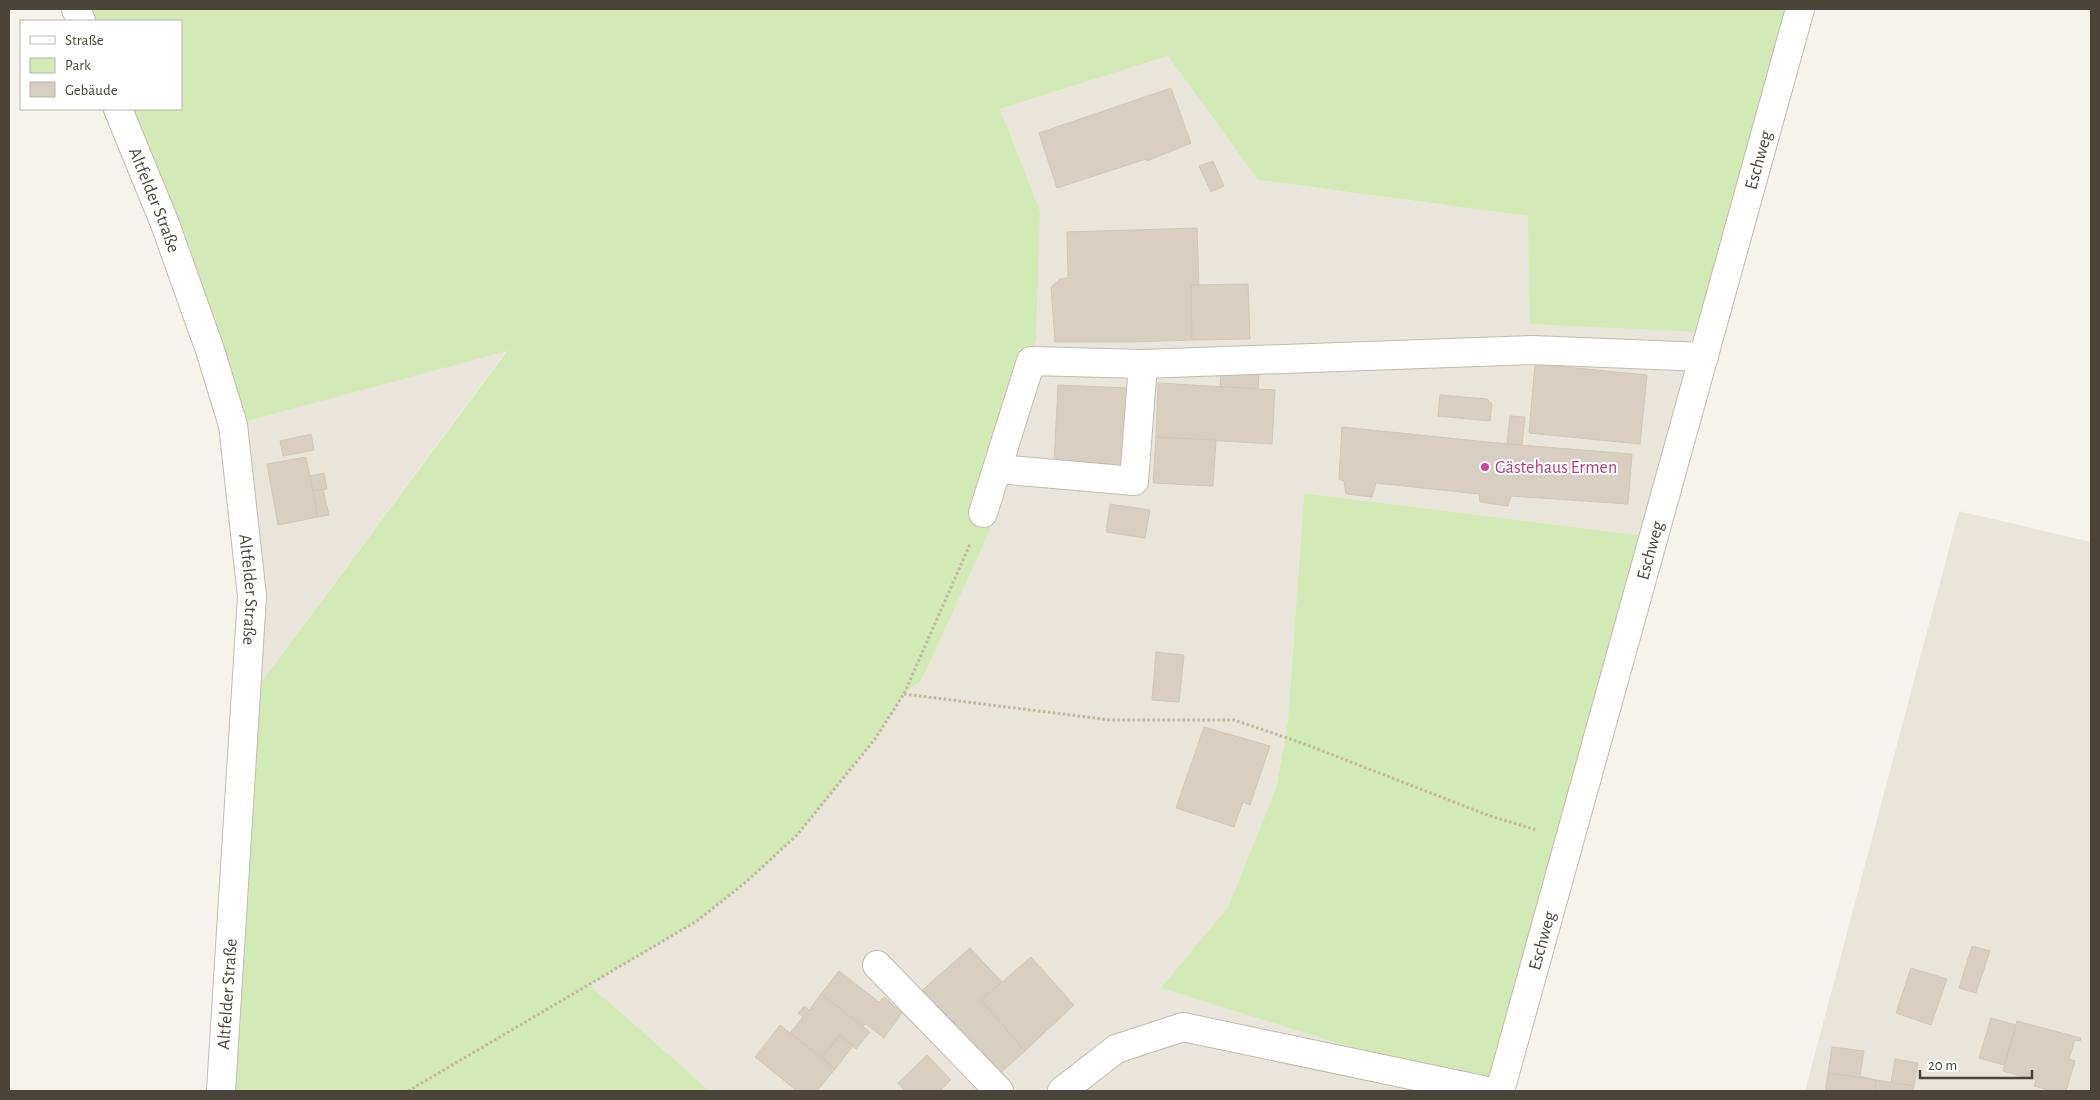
<svg xmlns="http://www.w3.org/2000/svg" width="2100" height="1100" font-family="'Alegreya Sans',sans-serif">
	<rect width="100%" height="100%" fill="#f6f3ec"/>
	<g fill="#eae5da">
		<path d="M1168,56l90,124 270,36 175,116 -51,205 -348,-44 -16,228 -12,68 -48,118 -66,81 329,103h-781l-122,-106 109,-64 49,-39 51,-47 78,-96 29,-45 17,-13 119,-470 -40,-102z"/>
		<path d="M507,350l-262,354 -12,-279z"/>
		<path d="M1959,511l132,31v549h-286z"/>
	</g>
	<g fill="#d2eab5">
		<path d="M76,9h1727l-100,323 -173,-8 -2,-108 -270,-36 -90,-124 -168,53 40,102 -4,127 -47,194 -68,149 -17,13 -29,45 -78,96 -51,47 -49,39 -108,64 121,106h-489l24,-387 262,-353 -274,74 -115,-316h63v-88h-100z"/>
		<path d="M1304,493l348,44 -161,554 -330,-103 67,-81 48,-118 12,-68z"/>
	</g>
	<g fill="#d8cfc1" stroke="#d3c7b4">
		<path d="M1171,88l20,55 -44,18 -1,-2 -89,29 -18,-55z"/>
		<path d="M1213,161l11,25 -13,6 -12,-26z"/>
		<path d="M1197,228l2,57h-8l1,55 -61,2h-76l-4,-55 9,-8 8,-1 -1,-46z"/>
		<path d="M1248,284l2,55 -58,1 -1,-55z"/>
		<path d="M1535,364l112,11 -7,69 -111,-11z"/>
		<path d="M1221,370l38,2 -1,17 -38,-2z"/>
		<path d="M1158,383l117,7 -3,54 -116,-7z"/>
		<path d="M1058,385l71,3 -4,80 -71,-4z"/>
		<path d="M1440,395l47,4 5,5 -2,17 -52,-5z"/>
		<path d="M1510,416l15,1 -3,28 -15,-1z"/>
		<path d="M1342,427l165,17 125,10 -4,50 -117,-8 -3,10 -28,-4 -1,-8 -103,-11 -4,14 -26,-3 -2,-13 -5,-2z"/>
		<path d="M311,434l3,16 -31,6 -3,-15z"/>
		<path d="M1156,437l60,3 -3,46 -60,-3z"/>
		<path d="M306,457l12,60 -40,8 -11,-61z"/>
		<path d="M324,473l3,16 -14,2 -3,-15z"/>
		<path d="M323,489l6,26 -11,2 -5,-26z"/>
		<path d="M1110,504l40,6 -5,28 -39,-6z"/>
		<path d="M1156,652l28,3 -5,47 -27,-2z"/>
		<path d="M1204,727l66,19 -20,59 -7,-3 -9,25 -58,-19z"/>
		<path d="M1972,946l18,5 -14,42 -17,-5z"/>
		<path d="M970,948l32,34 -21,18 44,51 -29,26 -76,-85z"/>
		<path d="M1031,957l43,48 -49,46 -44,-51z"/>
		<path d="M1911,968l36,11 -16,46 -35,-12z"/>
		<path d="M839,971l40,31 5,-5 18,16 -18,25 -18,-14 -4,2 -41,-32z"/>
		<path d="M821,994l49,38 -14,17 -16,-14 -18,22 -32,-24 13,-16 -5,-4 6,-7 5,4z"/>
		<path d="M1991,1018l25,7 -12,40 -25,-7z"/>
		<path d="M2017,1021l64,17 -1,3 -5,-1 -6,19 6,2 -9,30h-14l-18,-5 2,-6 -33,-9z"/>
		<path d="M780,1025l55,44 -18,22h-20l-42,-34z"/>
		<path d="M840,1035l13,11 -18,23 -13,-12z"/>
		<path d="M1832,1047l32,4 -4,25 16,4 -48,-7z"/>
		<path d="M927,1055l24,25 -11,11h-35l-7,-8z"/>
		<path d="M1895,1059l23,4 -4,23 -23,-3z"/>
		<path d="M1828,1073l48,7 -1,11h-50z"/>
		<path d="M1876,1080l38,6 -1,5h-38z"/>
	</g>
	<g fill="none" stroke-linecap="round" stroke-linejoin="round">
		<g stroke="#c2bbae" stroke-width="30">
			<g id="minor">
				<path d="M76,9l5,12"/>
				<path id="s1" d="M118,109l47,115 45,126 23,75 19,171 -31,495"/>
				<path d="M998,469l136,12 9,-117"/>
				<path d="M983,513l48,-152 112,3 389,-14 172,7"/>
				<path d="M877,965l122,126"/>
				<path d="M1062,1091l54,-42 67,-22 304,64"/>
				<path id="s2" d="M1500,1091l300,-1082"/>
			</g>
		</g>
		<g stroke="#c4b79f" stroke-width="3" stroke-dasharray="2.5 2.5" stroke-linecap="butt">
			<path d="M904,694l206,26h124l68,23 188,73 47,14"/>
			<path d="M408,1091l289,-170 49,-39 51,-47 78,-96 29,-45 66,-150"/>
		</g>
		<use href="#minor" stroke="#fff" stroke-width="28"/>
	</g>
	<circle fill="#d1479c" stroke="#fff" stroke-width="2" cx="1485" cy="467" r="5"/>
	<g text-anchor="middle" stroke-width="4" stroke-linejoin="round" paint-order="stroke">
		<g font-size="18" fill="#4b4439" stroke="#fff">
			<text dy="6" stroke="none"><textPath href="#s2" startOffset="966">Eschweg</textPath></text>
			<text dy="6" stroke="none"><textPath href="#s1" startOffset="98">Altfelder Straße</textPath></text>
			<text dy="6" stroke="none"><textPath href="#s2" startOffset="561">Eschweg</textPath></text>
			<text dy="6" stroke="none"><textPath href="#s1" startOffset="502">Altfelder Straße</textPath></text>
			<text dy="6" stroke="none"><textPath href="#s2" startOffset="156">Eschweg</textPath></text>
			<text transform="translate(227 994) rotate(-86)" y="6">Altfelder Straße</text>
		</g>
		<g font-size="18" fill="#b23c85" stroke="#fff" text-anchor="start">
			<text x="1495" y="473">Gästehaus Ermen</text>
		</g>
	</g>
	<rect width="2100" height="1100" fill="none" stroke="#4b4439" stroke-width="20"/>
	<rect x="20" y="20" width="162" height="90" fill="#ffffff" stroke="#b7b4b0"/>
	<rect x="30" y="36" width="25" height="8" fill="#ffffff" stroke="#b7b4b0"/>
	<text x="65" y="45" font-size="15" fill="#4b4439">Straße</text>
	<rect x="30" y="58" width="25" height="15" fill="#d2eab5" stroke="#b7b4b0"/>
	<text x="65" y="70" font-size="15" fill="#4b4439">Park</text>
	<rect x="30" y="82" width="25" height="15" fill="#d8cfc1" stroke="#b7b4b0"/>
	<text x="65" y="95" font-size="15" fill="#4b4439">Gebäude</text>
	<path d="M1920 1070v8h112v-8" fill="none" stroke="#4b4439" stroke-width="2.5"/>
	<text x="1928" y="1070" font-size="15" fill="#4b4439" stroke="#ffffff" stroke-width="4" paint-order="stroke">20 m</text>
</svg>
